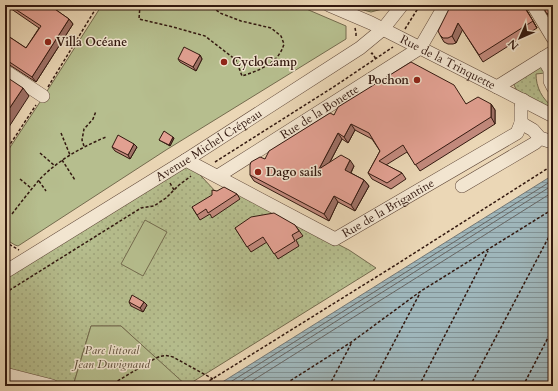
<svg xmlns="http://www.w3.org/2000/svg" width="558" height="391" font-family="Cardo,serif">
	<defs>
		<pattern id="grass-dots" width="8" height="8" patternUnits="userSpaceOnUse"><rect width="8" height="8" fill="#b6be8e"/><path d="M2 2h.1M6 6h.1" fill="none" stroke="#9da379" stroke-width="1.8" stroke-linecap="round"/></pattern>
		<pattern id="water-rules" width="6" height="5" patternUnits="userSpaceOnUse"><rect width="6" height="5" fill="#9fb6ba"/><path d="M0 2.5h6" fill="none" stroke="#829396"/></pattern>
	</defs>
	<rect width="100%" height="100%" fill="#ebd7b6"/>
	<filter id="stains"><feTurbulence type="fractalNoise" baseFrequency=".005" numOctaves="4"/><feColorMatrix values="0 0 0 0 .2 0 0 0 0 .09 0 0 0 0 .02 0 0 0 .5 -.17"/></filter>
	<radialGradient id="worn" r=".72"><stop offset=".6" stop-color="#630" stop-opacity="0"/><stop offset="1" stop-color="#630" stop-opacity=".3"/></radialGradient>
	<g fill="url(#grass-dots)" stroke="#746b4e">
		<path d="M353,5h37l-4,3 -15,4 -19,-5z"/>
		<path d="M553,56v13l-8,4 -9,1c0,13 6,25 17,33v4l-36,-20 -3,-6 1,-5z"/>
		<path d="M186,160l31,33 10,-6 122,63 27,18 -190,118 -65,-60h-30l-18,60h-4l-64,-17v-97z"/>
	</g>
	<g fill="#b6be8e" stroke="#746b4e">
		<path d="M102,5h195l49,21v13l-180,111 -148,96 -3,-1 -10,-6v-84l37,-56z"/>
		<path d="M145,220l22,12 -24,44 -22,-12z"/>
		<path d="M91,326h30l66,60h-114z"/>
	</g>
	<path fill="url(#water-rules)" stroke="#737776" d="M553,175v211h-337z"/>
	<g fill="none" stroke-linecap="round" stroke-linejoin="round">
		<g stroke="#686764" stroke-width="1">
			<path d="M224,386l329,-206"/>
			<path d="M233,386l320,-201"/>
			<path d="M244,386l309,-194"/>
		</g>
		<g stroke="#604839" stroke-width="14">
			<g id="minor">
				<path id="s1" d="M329,5l42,18 126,64 56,-35"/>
				<path d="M533,5l20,33"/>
				<path d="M543,58l7,12v11l3,6"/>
				<path d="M5,71l38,25"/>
				<path d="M497,87l56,29"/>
				<path d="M521,123l12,7 7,8 9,3 4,-1"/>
				<path id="s2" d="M186,160l149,79 182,-106 4,-10v-16l2,-7"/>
				<path id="s3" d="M218,176l202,-128 25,-43"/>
				<path d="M462,186l73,-43 5,-5"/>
				<path id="s4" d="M5,272l181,-112 174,-112 23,-19 19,-24"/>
				<path d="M5,374l47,12"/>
			</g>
		</g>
		<g stroke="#32180f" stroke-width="1.5" stroke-dasharray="3 2" stroke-linecap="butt">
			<path d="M140,5l-1,14 34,8 32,9 31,24 6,16c13,-4 31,-11 38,-23 2,-3 3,-6 4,-9l-3,-8 -10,-8 -30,-7 -21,-8 -10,-8"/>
			<path d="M355,28l1,5v3"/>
			<path d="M405,29l15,-24"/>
			<path d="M371,54l1,-1 4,6"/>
			<path d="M48,87l50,-82"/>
			<path d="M61,133l9,22"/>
			<path d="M84,146l-2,-6 2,-11 9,-10 3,-8"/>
			<path d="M5,152l31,-47"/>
			<path d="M40,153l15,13"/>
			<path d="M62,160l13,20"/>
			<path d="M215,162l120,-76 58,-39"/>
			<path d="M20,179l11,9"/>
			<path d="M39,181l7,10"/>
			<path d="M170,183l4,7"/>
			<path d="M12,214c9,-12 18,-23 27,-34 19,-20 43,-33 67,-43"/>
			<path d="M5,242l14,8"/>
			<path d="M5,293l136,-85 13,-2 12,-8 13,-13 12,-9"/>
			<path d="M109,386l47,-28c7,-3 10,-3 17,-1l40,22"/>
			<path d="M201,386l193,-120 159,-101"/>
			<path d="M282,386l71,-45 68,-50 132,-82"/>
			<path d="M329,386l23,-44"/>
			<path d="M371,386l49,-93"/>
			<path d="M419,386l69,-135"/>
			<path d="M470,386l83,-157"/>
			<path d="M523,386l30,-58"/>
		</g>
		<use href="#minor" stroke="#f2e5d0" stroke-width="13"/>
	</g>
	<g fill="#c38a7e" stroke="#32180f">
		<path d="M5,5h44l20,14 4,5 -37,58 -31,-20v-28l21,14 13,-20 -32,-22h-2z"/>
		<path d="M553,5v13l-2,1 -4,-5z"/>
		<path d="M526,9l11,19 -54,34 -21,-33 -6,14 -3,1h-5l-4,-2 -4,-7z"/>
		<path d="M200,55l2,4 -6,12 -16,-9 -2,-3z"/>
		<path d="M467,104h24l4,6v14l-75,47 -13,-19 -21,13 16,8 4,6 -15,10 -19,-10 -4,-6 12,-22 -8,-12 -17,-9 -7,13 -6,-4 -12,23 24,4 -3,7 13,7 5,6 -14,25 -17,-9 -9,19 -75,-40 -4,-6 15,-16 69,-44z"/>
		<path d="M174,138l-4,8 -9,-5 -2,-1z"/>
		<path d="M134,144l3,3 -7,12 -15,-8 -3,-4z"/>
		<path d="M237,194l3,5 -28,19 -2,-4 -10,6 -8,-13z"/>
		<path d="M295,225l8,11 -7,4 3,6 -21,13 -11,-17 -16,10 -16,-24z"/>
		<path d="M129,302h15l3,3 -4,7 -12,-6z"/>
	</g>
	<g fill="#9f7167" stroke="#32180f">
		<path d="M523,5h2l1,4 11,19z"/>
		<path d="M69,19l4,5 -37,58 -4,-5z"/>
		<path d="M458,23l5,6 -7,14 -4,-7z"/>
		<path d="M200,55l2,4 -6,12 -3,-4z"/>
		<path d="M23,88l6,8 -24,37v-18z"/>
		<path d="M491,104l4,6v14l-4,-7z"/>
		<path d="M351,124l4,6 -7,13 -4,-6z"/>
		<path d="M338,133l4,6 -19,36 -4,-6z"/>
		<path d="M173,137l1,1 -4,8 -1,-1z"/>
		<path d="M134,144l3,3 -7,12 -2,-4z"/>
		<path d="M350,160l4,6 -5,10 -4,-6z"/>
		<path d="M364,180l5,6 -14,25 -4,-6z"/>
		<path d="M334,196l4,6 -9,19 -5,-7z"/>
		<path d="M144,302l3,3 -4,7 -3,-4z"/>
	</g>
	<g fill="#e3a193" stroke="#32180f">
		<path d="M9,5h40l20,14 -37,58 -27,-18v-25l21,14 15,-22z"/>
		<path d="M451,5h72l10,16 -54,34 -21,-32 -6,13 -4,2h-5l-3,-3 -2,-4z"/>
		<path d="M542,5h11v5l-6,4z"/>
		<path d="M184,47l16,8 -7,12 -15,-8z"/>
		<path d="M411,62l43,23 12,19 12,-7 13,7v13l-76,48 -12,-20 -24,16 23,12 -15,10 -19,-10 12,-22 -11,-18 -18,-9 -7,13 -6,-4 -19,36 22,-14 9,5 -5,10 19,10 -13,25 -17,-9 -10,18 -74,-39v-10l1,-3 9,-5 5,2 4,-8 61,-38 4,2 4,-8z"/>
		<path d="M5,76l18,12 -18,27z"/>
		<path d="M164,131l9,6 -4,8 -10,-5z"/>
		<path d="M118,135l16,9 -6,11 -16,-8z"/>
		<path d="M224,187l13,7 -29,19 -2,-4 -9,6 -5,-8 20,-12v-5l5,1z"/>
		<path d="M274,213l21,12 4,6 -7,4 3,6 -21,13 -11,-17 -16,10 -12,-19 16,-11z"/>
		<path d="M132,295l12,7 -4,6 -11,-6z"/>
	</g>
	<g fill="#8f2418" stroke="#f2e5d0" stroke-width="1.5">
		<circle cx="48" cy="42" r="4"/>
		<circle cx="224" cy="62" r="4"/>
		<circle cx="417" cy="80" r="4"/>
		<circle cx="258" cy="172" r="4"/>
	</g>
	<g text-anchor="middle" stroke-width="3" stroke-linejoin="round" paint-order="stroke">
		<g font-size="12" font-weight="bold" fill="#32180f" stroke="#f2e5d0" text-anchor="start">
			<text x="56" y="46">Villa Océane</text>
			<text x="232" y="66">CycloCamp</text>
			<text x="409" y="84" text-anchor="end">Pochon</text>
			<text x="266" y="176">Dago sails</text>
		</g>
		<g font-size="12" fill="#32180f" stroke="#f2e5d0">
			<text dy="4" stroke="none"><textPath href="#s1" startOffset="132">Rue de la Trinquette</textPath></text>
			<text dy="4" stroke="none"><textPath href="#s3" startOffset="120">Rue de la Bonette</textPath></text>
			<text dy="4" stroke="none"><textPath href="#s4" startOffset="240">Avenue Michel Crépeau</textPath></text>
			<text dy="4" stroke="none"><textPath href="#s2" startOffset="230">Rue de la Brigantine</textPath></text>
		</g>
		<g font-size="12" font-style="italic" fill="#5a4a35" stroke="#f2e5d0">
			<text x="112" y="354">Parc littoral<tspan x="112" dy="14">Jean Duvignaud</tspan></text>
		</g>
	</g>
	<rect width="558" height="391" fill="none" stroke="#ebd7b6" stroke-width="20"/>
	<rect x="6" y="6" width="546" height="379" fill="none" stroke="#32180f" stroke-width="2"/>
	<rect x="10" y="10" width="538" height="371" fill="none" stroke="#32180f"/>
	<g transform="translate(520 38) rotate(225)" stroke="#f2e5d0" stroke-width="3" paint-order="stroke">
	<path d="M0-3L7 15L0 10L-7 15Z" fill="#32180f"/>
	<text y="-6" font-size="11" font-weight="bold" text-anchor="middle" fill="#32180f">N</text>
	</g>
	<rect width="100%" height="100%" filter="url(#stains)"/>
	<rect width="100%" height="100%" fill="url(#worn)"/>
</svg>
